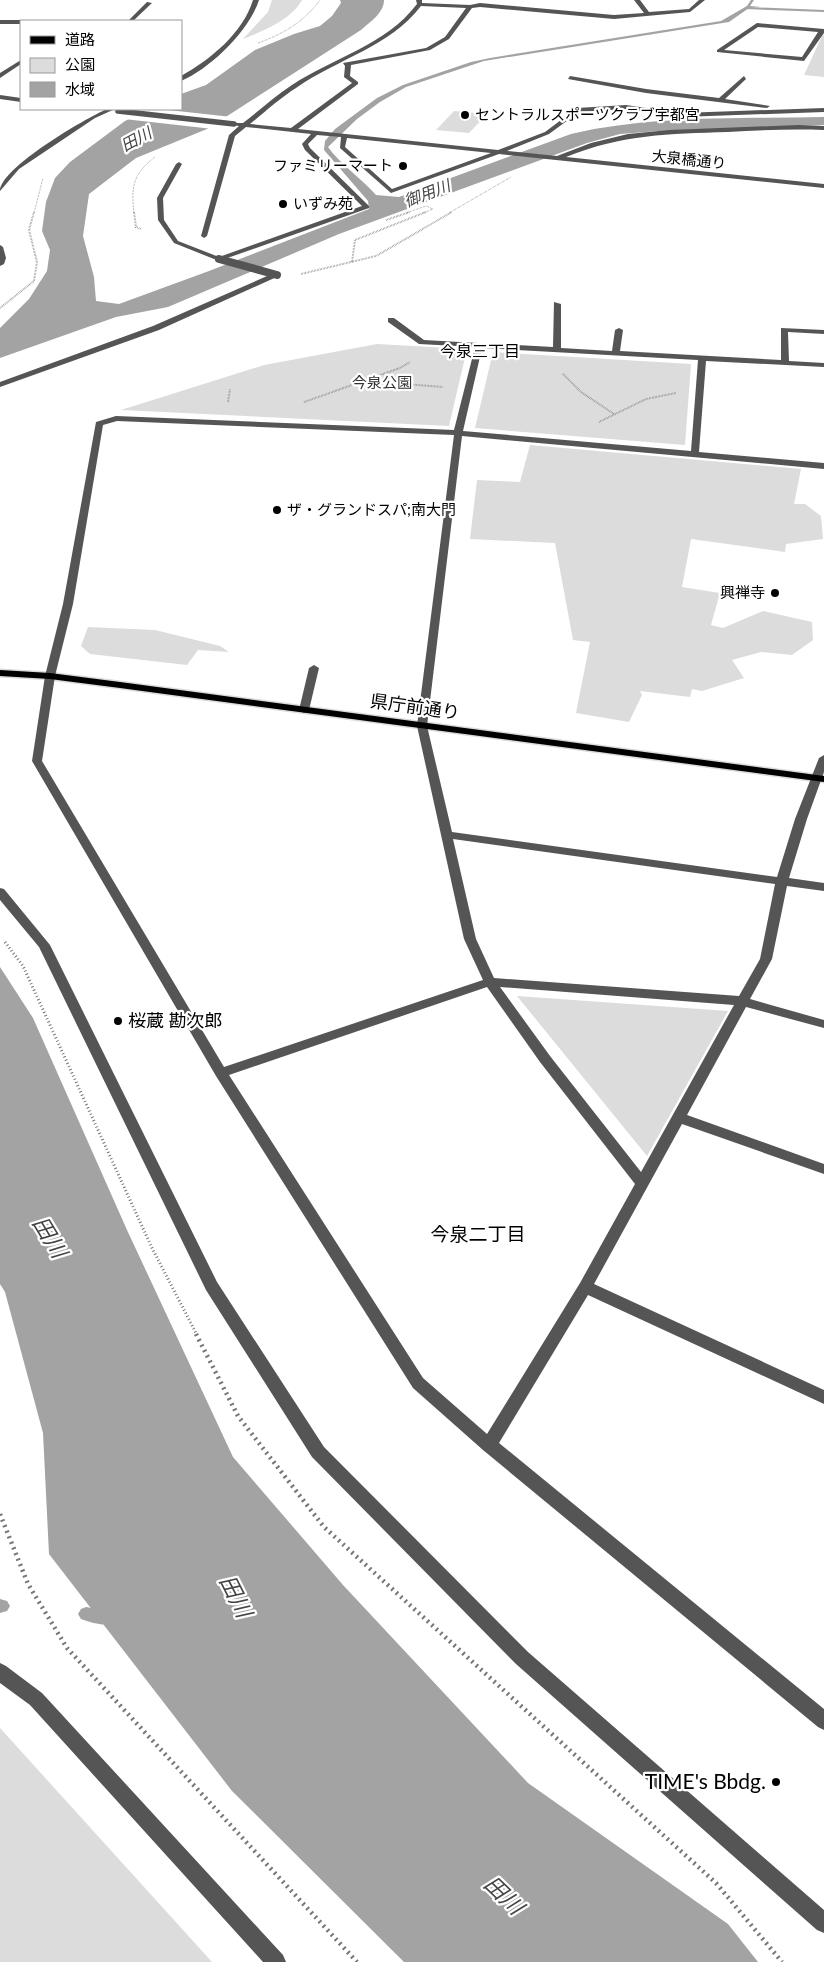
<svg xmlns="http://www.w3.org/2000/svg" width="824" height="1962" font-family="Lato,'Noto Sans JP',sans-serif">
	<rect width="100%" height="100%" fill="#fff"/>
	<g fill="#dcdcdc">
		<path d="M272,0h30c-11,20 -39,31 -59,39l25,-27z"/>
		<path d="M824,35v42l-20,-2 18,-39z"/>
		<path d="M454,111l33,3 -18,19 -33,-3z"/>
		<path d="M377,344l90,5 -18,77 -328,-16 143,-45z"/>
		<path d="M493,352l198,12 -6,81 -210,-17z"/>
		<path d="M530,445l271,24 -7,35h11l16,12 2,23 -37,5 -1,8 -94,-13 -9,48 38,6 -9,32 12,3 40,-17 49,11 1,18 -21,15 -31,-3 -29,8 12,18 -42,13 -10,-2 -2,8 -50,-6 2,4 -13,27 -53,-9 14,-71 -17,-2 -18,-97 -85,-4 7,-59 43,2z"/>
		<path d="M88,627l67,3 65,16 9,6 -31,-2 -11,15 -97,-11 -9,-8z"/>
		<path d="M517,996l211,15 -81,145z"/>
		<path d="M0,1728l212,234h-212z"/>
	</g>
	<g fill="#a3a3a3">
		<path d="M340,0h44c0,13 -14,22 -23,30l-154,99 -71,29 -47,36 -6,42 11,41 2,24 23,3 90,-33 160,-62 -1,-8 -44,-51 1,-9 10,-12 42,-31 26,-13 68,-23 19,-4 231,-37 26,-15 4,-6h3l-4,6 11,1 -12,1 -20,14 -245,39 -78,26 -26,15 -23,17 -29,28c11,16 34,32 48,48l23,2 172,-63c80,-19 170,-15 253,-17v8l-165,6 -39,3 -33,9 -248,91 -171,73 -52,10 -116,41v-30l29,-29 18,-28 3,-21 -8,-19 4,-29 9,-24 15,-16 55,-41 23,-12h33v-15l25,-9 49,-35 39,-16 26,-8 12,-10 9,-13z"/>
		<path d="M0,967l33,51 94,212 106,227 110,128 185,198 200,141 30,38h-354l-172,-171 -183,-237 -6,-121 -38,-141 -5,-8z"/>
	</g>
	<path fill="#fff" d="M142,109h17l73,8 -19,12 -89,-10z"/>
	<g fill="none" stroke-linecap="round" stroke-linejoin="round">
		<g fill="#a3a3a3" fill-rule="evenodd">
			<path d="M746,7l78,3v2l-80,-3z"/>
			<path d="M0,1599l7,2 3,5 -3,5 -7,2z"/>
			<path d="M86,1607l32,6 2,5 -2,5c-11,4 -27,0 -37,-4l-3,-5 3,-5z"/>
		</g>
		<g stroke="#dbdbdb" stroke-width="3">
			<path id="major" d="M0,670l50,3 70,9 704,94v6l-704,-94 -70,-9 -50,-3z"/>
		</g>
		<g stroke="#777" stroke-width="1" stroke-dasharray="0.5 1" stroke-linecap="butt">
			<path d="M258,43c25,-9 46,-21 62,-43"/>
			<path d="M34,213l9,-35"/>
			<path d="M134,213c-3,-27 -1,-39 21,-56"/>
			<path d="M406,213l20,-7 7,3 -10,4"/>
			<path d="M449,213l62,-36"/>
		</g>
		<g stroke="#777" stroke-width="2" stroke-dasharray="0.5 1" stroke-linecap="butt">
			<path d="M134,212l2,15 5,2"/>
			<path d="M386,220l24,-8"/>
			<path d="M352,262l3,-22 71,-28"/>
			<path d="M301,274l75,-18 76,-44"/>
			<path d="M0,308l34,-27 3,-19 -8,-32 5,-18"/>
			<path d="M563,374l18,18 33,22"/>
			<path d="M367,381l76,6"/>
			<path d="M228,402l2,-13"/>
			<path d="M304,402l96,-34 10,-6"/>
			<path d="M599,422l47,-23 30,-6"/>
		</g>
		<path stroke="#777" stroke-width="3" stroke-dasharray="1 2.5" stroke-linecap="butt" d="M5,942l18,24 129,282 45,87"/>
		<g stroke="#777" stroke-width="4.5" stroke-dasharray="2 4" stroke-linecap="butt">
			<path d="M196,1334l42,82 86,111 392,356 66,79"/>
			<path d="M0,1514l28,70 39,64 290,314"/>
		</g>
		<g fill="#555" fill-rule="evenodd">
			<path d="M253,0h6c-10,31 -48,68 -78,81v-5c29,-16 62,-43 72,-76z"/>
			<path d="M416,0h6v3l48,2 10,-2 134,12 30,-2 -10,-13h6l9,12 40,-3 10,-9h6l-15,12 -76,7 -134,-12 -8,1 -23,31 -19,11 -79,15 -1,11 8,6v2l-60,45 200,21 47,-18 32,-24 49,-3 56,8 142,-5v4l-142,5 -56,-8 -47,3 -30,22 -42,17 50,5 34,-13 37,-9 41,-4 130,-5 25,1v4c-32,-1 -64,0 -96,2 -60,2 -105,2 -162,25l258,27v4l-325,-34 -108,39 -51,-45 1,-11 -24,-2 -9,9 2,4 59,58v2l-150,53 -45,-18 -16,-23 -1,-22 19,-34 3,-2 3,2 -19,34 1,22 14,21 41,16 143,-51 -57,-56 -3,-6 9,-10 -65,-7 -11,9 -28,100 -3,2 -3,-2 28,-101 10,-9 -7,-1v-2h11c16,-12 32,-27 49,-38 41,-27 94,-40 125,-81zM421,6l45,2 -21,29 -19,11 -83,15 2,3 -1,11 8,6 -61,45 -41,-4c15,-12 30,-26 46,-36 41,-29 94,-41 125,-82zM347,138l144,15 -99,36 -47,-42z"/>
			<path d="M147,2l5,1 -19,18h-5z"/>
			<path d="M0,20h21l2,1 -2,3h-21z"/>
			<path d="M757,23l67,6v4l-20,28 -87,-9v-2zM758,27l60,5 -16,25 -78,-7z"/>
			<path d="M21,60v4l-21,14v-5z"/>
			<path d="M570,76l76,13 73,9 25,-22 2,3 -21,20 45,7 -3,2 -121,-15 -78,-14z"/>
			<path d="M0,95l21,3v4l-21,-3z"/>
			<path d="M107,109h8l-20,9 -76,51 -19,22c0,-23 86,-73 107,-82z"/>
			<path d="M0,245l3,2 3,11 -2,6 -4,2z"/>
			<path d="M274,273l7,2 -122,55 -159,57v-5l153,-56z"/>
			<path d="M554,302l7,2v44l51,3 3,-21 4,-2 4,2 -3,21 161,9v-32l43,2v4l-36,-2 1,29 35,2v4l-118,-6 -7,91 125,11v6l-362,-33 -35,290 25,106 325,45 18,-58 24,-61 5,-3v17l-17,47 -18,59 35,5v8l-37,-5 -15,73 -22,40 74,21v8l-78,-21 -59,108 137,49v10l-142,-50 -88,160 230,106v14l-236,-109 -89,148 325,266v21l-6,-3 -335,-277 -70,-62 -197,-312 -184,-315 13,-85 18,-72 33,-182 20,-6 338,14 21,-83 -56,-3 -31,-22v-4h6l30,22 129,7zM482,348l216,12 -7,91 -228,-20zM117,421l337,14 -37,291 47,213 19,41 -259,87 -182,-306 13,-85 18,-72 30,-179zM453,839l322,45 -15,75 -21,37 -245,-18 -18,-39zM487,987l53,75 95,122 -55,99 -93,151 -64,-56 -194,-303zM500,987l234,18 -93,167 -91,-116z"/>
			<path d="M314,665l5,3 -10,42 -5,3 -5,-3 10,-42z"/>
			<path d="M0,888l4,1 46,56 167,337 107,165 204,205 296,258v23l-7,-3 -301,-266 -204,-207 -106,-167 -167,-343 -39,-47z"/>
			<path d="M0,1663l6,3 36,27 241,262 3,7h-23l-233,-257 -30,-22z"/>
		</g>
		<use href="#major" fill="#000" fill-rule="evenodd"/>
		<path stroke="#555" stroke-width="5.5" d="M118,111l116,13"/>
		<path stroke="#555" stroke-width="8" d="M219,259l58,16"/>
	</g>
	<g fill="#000" stroke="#fff" stroke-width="2">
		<circle cx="465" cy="115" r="5"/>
		<circle cx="403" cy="166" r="5"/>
		<circle cx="283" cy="204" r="5"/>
		<circle cx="277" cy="510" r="5"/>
		<circle cx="775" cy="593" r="5"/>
		<circle cx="118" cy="1021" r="5"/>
		<circle cx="776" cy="1782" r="5"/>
	</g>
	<g text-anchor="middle" stroke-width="4.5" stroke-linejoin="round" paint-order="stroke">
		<g font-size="15" fill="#000" stroke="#fff" text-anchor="start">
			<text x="475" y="120">セントラルスポーツクラブ宇都宮</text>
			<text x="393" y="171" text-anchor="end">ファミリーマート</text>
			<text x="293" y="209">いずみ苑</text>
			<text x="287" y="515">ザ・グランドスパ;南大門</text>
			<text x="765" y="598" text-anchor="end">興禅寺</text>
		</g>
		<g font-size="15" fill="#000" stroke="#fff">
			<text transform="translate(689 160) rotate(6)" y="5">大泉橋通り</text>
		</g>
		<g font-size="15" fill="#333" stroke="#fff">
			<text x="382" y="388">今泉公園</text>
		</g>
		<g font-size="16" font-style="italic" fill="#444" stroke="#fff">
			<text transform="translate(136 139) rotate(-28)" y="6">田川</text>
			<text transform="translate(427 193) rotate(-21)" y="6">御用川</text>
		</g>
		<g font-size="16" fill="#000" stroke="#fff">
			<text x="480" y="357">今泉三丁目</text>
		</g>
		<g font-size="18" fill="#000" stroke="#fff">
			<text transform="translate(415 707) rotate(8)" y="6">県庁前通り</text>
		</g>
		<g font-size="18" fill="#000" stroke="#fff" text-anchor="start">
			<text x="128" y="1027">桜蔵 勘次郎</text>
		</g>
		<g font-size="19" fill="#000" stroke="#fff">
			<text x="478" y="1241">今泉二丁目</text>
		</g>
		<g font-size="21" fill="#000" stroke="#fff" text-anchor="end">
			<text x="766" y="1789">TIME's Bbdg.</text>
		</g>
		<g font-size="22" font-style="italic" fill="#444" stroke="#fff">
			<text transform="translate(50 1237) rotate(59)" y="8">田川</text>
			<text transform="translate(236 1596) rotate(63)" y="8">田川</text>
			<text transform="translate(504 1895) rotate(44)" y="8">田川</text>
		</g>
	</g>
	<rect x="20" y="20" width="162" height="90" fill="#ffffff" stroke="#999999"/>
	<rect x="30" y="36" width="25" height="8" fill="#000000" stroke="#999999"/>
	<text x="65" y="45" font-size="15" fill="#000000">道路</text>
	<rect x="30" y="58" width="25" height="15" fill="#dcdcdc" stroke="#999999"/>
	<text x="65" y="70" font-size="15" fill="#000000">公園</text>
	<rect x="30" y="82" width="25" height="15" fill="#a3a3a3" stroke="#999999"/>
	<text x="65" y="95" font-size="15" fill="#000000">水域</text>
</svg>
